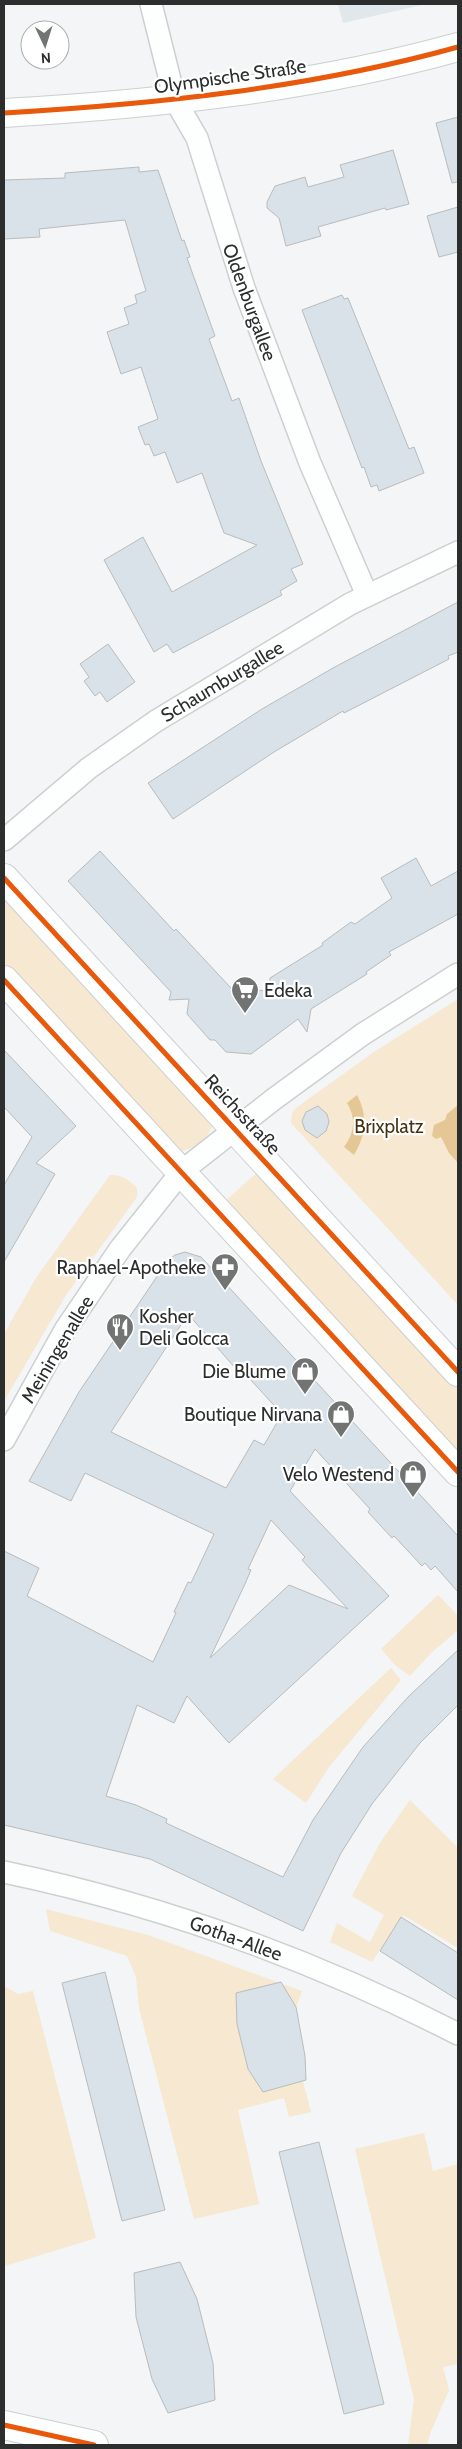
<svg xmlns="http://www.w3.org/2000/svg" width="462" height="2449" font-family="Cabin,sans-serif">
	<rect width="100%" height="100%" fill="#f3f5f6"/>
	<path fill="#e1e8ec" d="M338,4h88l-83,19z"/>
	<g fill="#f6e8d1">
		<path d="M4,891l209,231c-1,14 -20,28 -33,29l-10,-6 -166,-180z"/>
		<path d="M458,999v306l-167,-182 1,-10 4,-5 78,-56z"/>
		<path d="M262,1168l196,213v77l-236,-254z"/>
		<path d="M110,1175c13,0 18,4 27,13v9l-71,98 -62,106v-67l32,-56z"/>
		<path d="M438,1595l20,21v14l-27,23 -21,23 -15,-11 -14,-16z"/>
		<path d="M391,1668l10,12 -72,87 -23,36 -33,-24z"/>
		<path d="M410,1800l48,48v100l-55,-33 -31,47 -42,-20 7,-19 33,19 14,-27 -32,-19 28,-53z"/>
		<path d="M46,1909l102,26 154,56 -13,36 22,85 -22,5 -5,-19 -46,12 21,94 -65,15 -55,-211 -3,-31 -9,-21 -77,-25z"/>
		<path d="M4,1986l14,8 15,-3 63,247 -91,28z"/>
		<path d="M424,2133l9,38 25,-7v200l-15,3 6,23 -18,41 -4,14h-19l6,-46 -59,-250z"/>
	</g>
	<g fill="#e4c794">
		<path d="M357,1095c11,21 9,40 -3,60l-10,-8c11,-15 12,-29 3,-44z"/>
		<path d="M458,1105v58l-9,-10 -8,-16 -5,2 -4,-3 2,-11 11,-5 2,-6z"/>
	</g>
	<g fill="#d8e2e8" stroke="#babbbc" fill-rule="evenodd">
		<path d="M458,117v65l-6,1 -16,-60z"/>
		<path d="M393,150l16,54 -23,6 -1,-2 -67,19 3,9 -35,10 -7,-28 -12,-10v-6l8,-16 30,-9 3,10 36,-10 -4,-12z"/>
		<path d="M139,167v5l19,-2 24,71 2,-1 6,17 -3,1 28,78 -6,3 23,62 7,-3 22,63 42,103 -12,5 6,12 -17,10 2,4 -109,58 -6,-9 -13,8 -50,-92 39,-23 29,55 85,-47 -33,-12 -22,-60 -25,10 -12,-31 -11,4 -5,-12 -4,1 -7,-18 20,-8 -17,-52 -20,7 -14,-42 22,-8 -5,-16 13,-5 -2,-8 11,-4 -21,-71 -86,9 1,8 -36,2v-59l61,-2v-5z"/>
		<path d="M458,207v45l-19,5 -12,-41z"/>
		<path d="M342,295l2,4 4,-1 61,151 5,-2 10,26 -45,18 -2,-6 -6,2 -7,-20 -2,1 -60,-158z"/>
		<path d="M458,602v50l-10,4 1,3 -105,54 -1,-2 -69,41 -101,67 -25,-36 114,-74 71,-41z"/>
		<path d="M108,644l27,38 -28,20 -7,-10 -5,4 -11,-15 5,-4 -9,-13z"/>
		<path d="M100,851l74,80 2,-2 55,59 38,3 1,-13 53,-33 -1,-2 29,-21 4,2 37,-26 -11,-20 35,-20 15,28 27,-15v43l-69,38 2,3 -25,17 1,2 -56,35 -4,23 -9,-13 -47,35 -25,-2 -11,-12h-5l-23,-26 2,-15 -20,1 2,-8 -103,-111z"/>
		<path d="M4,1050l72,76 -40,37 19,11 -51,88v-77l28,-48 -28,-30z"/>
		<path d="M318,1106l9,8 2,8 -3,9 -9,7 -12,-8 -3,-9 4,-9z"/>
		<path d="M185,1252l16,5 257,279v56l-23,-26 -4,4 -6,-7 -3,3 -28,-30 -2,2 -24,-26 2,-3 -55,-60 -25,42 99,105 -160,147 -42,-47 -13,27 -37,-18 -31,91 30,9 31,14 -1,4 117,54 30,-57 50,-73 45,-50 50,-47v55l-38,38 -48,61 -31,49 -38,78 -153,-72 -146,-34v-274l35,17 -12,28 126,66 23,-49 -2,-1 14,-30 3,1 23,-49 -129,-61 -14,28 -42,-20 50,-89 81,-120 7,-11 8,-6zM188,1314l48,55 2,-3 44,48 -18,31 -10,-5 -28,48 -115,-56zM271,1520l34,37 -3,3 46,49 -59,-24 -79,73 35,-74 6,-14 -3,-1z"/>
		<path d="M401,1917l57,36v47l-78,-49z"/>
		<path d="M105,1972l60,238 -43,11 -60,-238z"/>
		<path d="M281,1982l15,25 9,49 1,24 -43,12 -15,-23 -11,-45 -1,-31z"/>
		<path d="M319,2142l65,262 -40,10 -65,-262z"/>
		<path d="M180,2262l17,37 16,64 2,37 -47,13 -16,-34 -16,-62 -2,-44z"/>
	</g>
	<g fill="none" stroke-linecap="round" stroke-linejoin="round">
		<g stroke="#cecfd0" stroke-width="24">
			<g id="street">
				<path d="M151,4l24,96 22,38 47,150 66,175 57,132"/>
				<path d="M4,840l85,-72 67,-47 194,-117 108,-52"/>
				<path d="M4,1440l61,-110 55,-81 62,-78 92,-72 89,-65 95,-60"/>
				<path d="M4,1872c158,33 310,88 454,162"/>
			</g>
		</g>
		<g stroke="#cecfd0" stroke-width="30">
			<g id="secondary">
				<path d="M4,113c153,-9 306,-25 454,-66"/>
				<path d="M4,878l454,494"/>
				<path d="M4,980l454,492"/>
				<path d="M4,2425l90,20"/>
			</g>
		</g>
		<use href="#street" stroke="#fdfefe" stroke-width="21"/>
		<use href="#secondary" stroke="#fdfefe" stroke-width="28"/>
		<g stroke="#fff" stroke-width="8">
			<g id="cycleway">
				<path d="M4,113c153,-9 306,-25 454,-66"/>
				<path d="M4,878l454,494"/>
				<path d="M4,980l454,492"/>
				<path d="M4,2425l90,20"/>
			</g>
		</g>
		<use href="#cycleway" stroke="#e8590c" stroke-width="5"/>
	</g>
	<defs>
		<g id="supermarket-pin" transform="scale(1.4375)"><path d="M0 17L-7.5 6A9.5 9.5 0 1 1 7.5 6Z" fill="#727474" stroke="#fff"/><path d="M-6-5.5h2.5l.6 2H6L4.5 2H-2.5L-4.4-4H-6ZM-1.5 3.2a1.3 1.3 0 1 0 .1 0ZM3 3.2a1.3 1.3 0 1 0 .1 0Z" fill="#fff"/></g>
		<g id="pharmacy-pin" transform="scale(1.4375)"><path d="M0 17L-7.5 6A9.5 9.5 0 1 1 7.5 6Z" fill="#727474" stroke="#fff"/><path d="M-2-6h4v4h4v4h-4v4h-4v-4h-4v-4h4Z" fill="#fff"/></g>
		<g id="restaurant-pin" transform="scale(1.4375)"><path d="M0 17L-7.5 6A9.5 9.5 0 1 1 7.5 6Z" fill="#727474" stroke="#fff"/><path d="M-5-6h1v4h1v-4h1v4h1v-4h1v5L-1.5 .5V6h-2V.5L-5-1ZM5-6V6H3V1.5H1.5Q1.5-4 5-6Z" fill="#fff"/></g>
		<g id="shop-pin" transform="scale(1.4375)"><path d="M0 17L-7.5 6A9.5 9.5 0 1 1 7.5 6Z" fill="#727474" stroke="#fff"/><path d="M-5-2.5h2.3a2.7 3.5 0 0 1 5.4 0H5L5.5 6h-11ZM-1.5-2.5h3a1.5 2.3 0 0 0-3 0Z" fill="#fff"/></g>
	</defs>
	<g fill-rule="evenodd">
		<use href="#supermarket-pin" x="245" y="990"/>
		<use href="#pharmacy-pin" x="225" y="1267"/>
		<use href="#restaurant-pin" x="120" y="1327"/>
		<use href="#shop-pin" x="305" y="1371"/>
		<use href="#shop-pin" x="341" y="1414"/>
		<use href="#shop-pin" x="413" y="1474"/>
	</g>
	<g text-anchor="middle" stroke-width="4.5" stroke-linejoin="round" paint-order="stroke">
		<g font-size="19" fill="#2c2e2e" stroke="#fff">
			<text transform="translate(230 76) rotate(-8)" y="7">Olympische Straße</text>
			<text transform="translate(250 302) rotate(70)" y="7">Oldenburgallee</text>
			<text transform="translate(222 681) rotate(-31)" y="7">Schaumburgallee</text>
			<text transform="translate(243 1114) rotate(47)" y="7">Reichsstraße</text>
			<text transform="translate(57 1349) rotate(-59)" y="7">Meiningenallee</text>
			<text transform="translate(236 1938) rotate(20)" y="7">Gotha-Allee</text>
		</g>
		<g font-size="19" fill="#2c2e2e" stroke="#fff" text-anchor="end">
			<text x="264" y="997" text-anchor="start">Edeka</text>
			<text x="206" y="1274">Raphael-Apotheke</text>
			<text x="139" y="1323" text-anchor="start">Kosher<tspan x="139" dy="22">Deli Golcca</tspan></text>
			<text x="286" y="1378">Die Blume</text>
			<text x="322" y="1421">Boutique Nirvana</text>
			<text x="394" y="1481">Velo Westend</text>
		</g>
		<g font-size="19" fill="#443212" stroke="#fff">
			<text x="389" y="1133">Brixplatz</text>
		</g>
	</g>
	<rect width="462" height="2449" fill="none" stroke="#2c2e2e" stroke-width="10"/>
	<g transform="translate(45 45) rotate(176)"><circle r="24" fill="#ffffff" stroke="#ababab"/>
	<path d="M0-4L9 19L0 12L-9 19Z" fill="#727474"/>
	<text y="-8" font-size="14" font-weight="bold" text-anchor="middle" fill="#2c2e2e">N</text>
	</g>
</svg>
